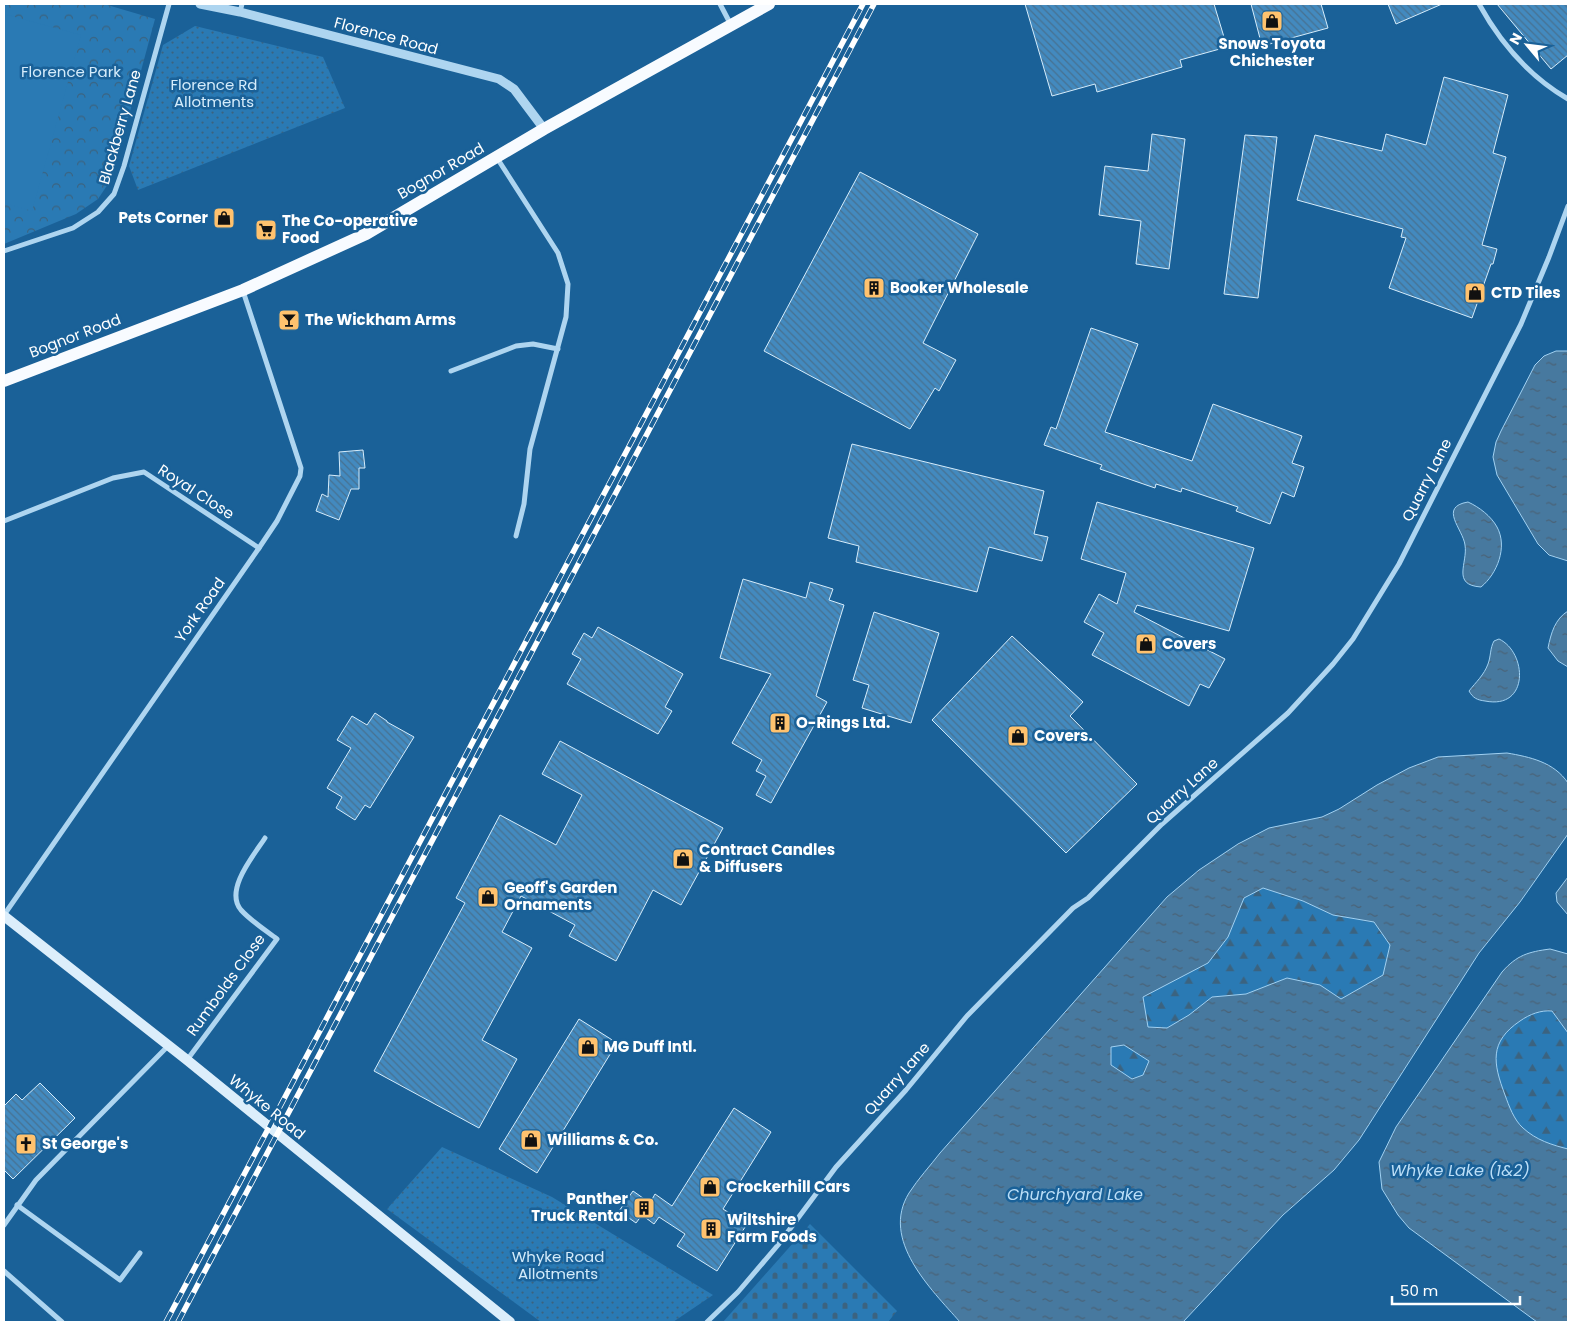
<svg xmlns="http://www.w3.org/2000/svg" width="1572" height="1326" font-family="Poppins,sans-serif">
	<defs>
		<pattern id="grass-dots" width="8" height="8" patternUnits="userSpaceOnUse" patternTransform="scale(1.25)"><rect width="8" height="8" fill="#2a7ab4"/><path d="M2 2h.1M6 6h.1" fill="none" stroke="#3b6380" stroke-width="1.8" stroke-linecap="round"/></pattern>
		<pattern id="forest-firs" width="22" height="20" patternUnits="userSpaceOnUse" patternTransform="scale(1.25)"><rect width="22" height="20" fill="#2a7ab4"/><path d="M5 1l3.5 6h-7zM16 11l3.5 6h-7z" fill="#3b6380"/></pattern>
		<pattern id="cemetery-stones" width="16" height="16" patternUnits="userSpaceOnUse" patternTransform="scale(1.25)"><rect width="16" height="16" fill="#2a7ab4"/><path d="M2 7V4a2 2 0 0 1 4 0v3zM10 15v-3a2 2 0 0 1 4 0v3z" fill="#3b6380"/></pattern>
		<pattern id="park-crowns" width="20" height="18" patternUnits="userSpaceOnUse" patternTransform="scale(1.25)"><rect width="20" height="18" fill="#2a7ab4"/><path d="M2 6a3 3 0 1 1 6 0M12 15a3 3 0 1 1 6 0" fill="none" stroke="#3b6380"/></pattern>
		<pattern id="water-ripples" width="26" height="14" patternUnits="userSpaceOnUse" patternTransform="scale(1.25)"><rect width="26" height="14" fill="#47799f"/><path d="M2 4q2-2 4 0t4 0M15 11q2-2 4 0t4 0" fill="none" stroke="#4a6276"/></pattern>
		<pattern id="building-back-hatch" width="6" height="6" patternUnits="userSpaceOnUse" patternTransform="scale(1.25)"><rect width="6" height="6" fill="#438abf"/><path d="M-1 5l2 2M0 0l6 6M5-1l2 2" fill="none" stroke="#477191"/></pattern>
	</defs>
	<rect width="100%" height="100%" fill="#1a6198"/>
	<g fill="url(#grass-dots)">
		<path d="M195,26l128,31 22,51 -207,82 -9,-24 34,-121z"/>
		<path d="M442,1147l110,50 161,98 -40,27h-132l-154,-113z"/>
	</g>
	<g fill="url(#forest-firs)">
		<path d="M1263,888l40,13 30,14 41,7 16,23 -7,30 -42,24 -21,-14 -33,-7 -41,16 -34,3 -23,18 -22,13 -19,-1 -6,-30 66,-34 20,-26 16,-39z"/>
		<path d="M1543,1010l9,1 16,22v116c-9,-3 -20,-5 -29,-9 -6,-3 -14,-9 -18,-14 -15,-18 -32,-60 -23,-82 9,-18 27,-27 45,-34z"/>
		<path d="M1124,1045l25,16 -6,14 -11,4 -21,-14v-18z"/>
	</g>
	<path fill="url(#cemetery-stones)" d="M810,1224l87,87 -9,11h-165z"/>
	<path fill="url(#park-crowns)" d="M4,4h100l51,15 -43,159 -14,21 -22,15 -72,30z"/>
	<path fill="#2a7ab4" d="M4,14l77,21 -49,176 -28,-8z"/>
	<g fill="url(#water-ripples)" stroke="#a1d1f2" fill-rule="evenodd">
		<path d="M1556,351h12v210l-19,-6 -11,-11 -41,-69 -4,-18 3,-15 5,-11 34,-66 9,-9z"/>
		<path d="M1468,502c11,5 23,14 29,25 11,20 0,47 -16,60 -30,-2 -13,-24 -16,-42 -2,-16 -27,-38 3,-43z"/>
		<path d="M1568,611v56l-10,-6 -10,-13c3,-15 7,-29 20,-37z"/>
		<path d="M1499,639c28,13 31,71 -14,62 -8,-1 -12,-3 -16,-10 7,-9 15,-16 19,-27 3,-8 2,-16 6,-23z"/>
		<path d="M1507,753c23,4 47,9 61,30v51l-48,68 -41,51 -120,187 -25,30 -51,45 -100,107h-223c-29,-33 -80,-82 -51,-129 9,-14 21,-27 31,-40l227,-256 32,-27 39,-26 31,-16 53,-11 17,-8 38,-24 32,-17 29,-11zM1263,888l40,13 30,14 41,7 16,23 -7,30 -42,24 -21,-14 -33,-7 -41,16 -34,3 -23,18 -22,13 -19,-1 -5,-30 65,-34 20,-26 16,-39zM1124,1045l25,16 -6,14 -11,4 -21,-14v-18z"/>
		<path d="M1568,877v38l-11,-13 -1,-9z"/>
		<path d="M1550,949l18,5v79l-16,-22c-11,-1 -22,3 -32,10 -31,21 -27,42 -15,74 4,11 9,25 18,33 13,12 29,17 45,21v173h-31l-128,-94 -11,-13 -16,-26 -3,-27 17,-35 106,-155c15,-17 26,-20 48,-23z"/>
	</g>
	<g fill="url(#building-back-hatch)" stroke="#d5ecfb">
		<path d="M1025,4h189l13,43 -47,13 2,7 -85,25 -2,-8 -43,12z"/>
		<path d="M1251,4h70l7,24 -66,18z"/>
		<path d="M1388,4h54l-46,20z"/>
		<path d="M1497,4h71v51l-17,14z"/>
		<path d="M1444,77l64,18 -15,58 13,4 -24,88 15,4 -4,15h-2l-19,54 -83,-30 17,-50 -5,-1 2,-8 -106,-29 18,-65 67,16 4,-17 40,11z"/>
		<path d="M1152,134l33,5 -16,130 -33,-5 5,-43 -42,-6 6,-49 43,5z"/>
		<path d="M1245,135l32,2 -19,161 -34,-4z"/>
		<path d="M860,172l118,62 -55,109 33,17 -17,31 -4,-3 -25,41 -146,-78z"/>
		<path d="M1091,328l47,16 -33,88 87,29 21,-57 89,32 -10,27 12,4 -10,30 -12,-5 -12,32 -34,-13 2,-4 -56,-19 -1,4 -25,-8 -1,4 -55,-19 2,-4 -58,-20 7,-18 5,2z"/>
		<path d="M852,444l192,47 -10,43 14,3 -6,24 -53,-14 -12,45 -121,-30 3,-16 -31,-8z"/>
		<path d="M363,450l2,18h-6v21h-8l-12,31 -23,-9 6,-17 6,3 1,-22 11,1 -1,-24z"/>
		<path d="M1097,502l157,46 -25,83 -92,-26 -3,7 91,47 -16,29 -9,-4 -11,22 -97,-51 12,-22 -20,-11 15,-28 18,10 9,-31 -45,-14z"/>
		<path d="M743,579l63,19 4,-16 23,7 -4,11 15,5 -28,91 11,6 -56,101 -15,-8 10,-19 -10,-5 6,-11 -30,-17 39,-69 -51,-16z"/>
		<path d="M874,612l65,21 -28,90 -49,-15 7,-23 -16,-5z"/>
		<path d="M598,627l85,47 -18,33 7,4 -14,23 -91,-50 14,-25 -9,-5 12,-21 8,5z"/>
		<path d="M1012,636l71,66 -13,14 67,68 -71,69 -134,-133z"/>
		<path d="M375,713l12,8v1l27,15 -44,71 -5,-3 -10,15 -19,-12 6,-11 -15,-9 24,-40 -14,-8 15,-24 15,9z"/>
		<path d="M560,741l163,87 -42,77 -28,-15 -37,71 -47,-25 6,-11 -54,-29 -19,36 30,16 -50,92 35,19 -38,69 -105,-57 91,-168 -9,-5 44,-83 56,30 26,-50 -40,-21z"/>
		<path d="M579,1019l38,24 -80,130 -38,-24z"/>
		<path d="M40,1083l35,35 -62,61 -9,-9v-64l12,-12 6,6z"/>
		<path d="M734,1108l37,24 -48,77 24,15 -30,47 -40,-25 8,-12 -26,-17 -5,7 -12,-9 -6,8 -17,-12 14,-20 17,12 5,-9 17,12z"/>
	</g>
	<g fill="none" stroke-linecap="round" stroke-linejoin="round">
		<g stroke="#aed5f0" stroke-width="5">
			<path d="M720,4l11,21"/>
			<path d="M1479,4c21,38 51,73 89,95"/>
			<path d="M240,12l2,-8"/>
			<path d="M497,158l61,95 10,31 -2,33 -36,132 -6,55 -8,32"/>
			<path d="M4,251l69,-23 25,-16 16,-18 10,-28 45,-162"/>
			<path d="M451,371l65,-25 17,-2 25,5"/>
			<path d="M4,521l109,-43 31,-6 115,76"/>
			<path d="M4,915l255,-367 18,-27 23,-45 1,-8 -58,-177"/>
			<path d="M187,1060l90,-121c-12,-9 -26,-18 -36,-29 -17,-20 13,-55 24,-72"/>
			<path d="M17,1205l103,75 20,-27"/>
			<path d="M4,1225l32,-45 132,-134"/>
			<path d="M4,1271l58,51"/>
			<path d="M707,1322l31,-30 40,-47 58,-78 70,-77 61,-74 106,-108 15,-10 74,-74 126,-111 45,-49 20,-25 46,-75 122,-240 28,-67 19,-51"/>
		</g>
		<path stroke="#aed5f0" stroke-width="9" d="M200,4l40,8 259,67 15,10 30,40"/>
		<path stroke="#dceefb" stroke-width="10" d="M4,916l183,144 323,262"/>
		<path stroke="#f8fbff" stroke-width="12" d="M4,381l239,-91 123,-56 178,-105 225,-125"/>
		<g stroke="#fff" stroke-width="5.5">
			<g id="rail">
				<path d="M166,1322l697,-1318"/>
				<path d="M178,1322l696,-1318"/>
			</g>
		</g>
		<use href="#rail" stroke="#1a6198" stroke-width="4" stroke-dasharray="11" stroke-linecap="butt"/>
	</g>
	<defs>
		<g id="shop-square" transform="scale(1.125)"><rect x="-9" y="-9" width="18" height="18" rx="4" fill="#ffc26e" stroke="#1a6198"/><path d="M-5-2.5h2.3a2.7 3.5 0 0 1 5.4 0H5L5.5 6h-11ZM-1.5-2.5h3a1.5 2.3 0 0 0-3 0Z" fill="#111"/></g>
		<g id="supermarket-square" transform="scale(1.125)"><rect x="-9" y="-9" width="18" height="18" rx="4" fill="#ffc26e" stroke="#1a6198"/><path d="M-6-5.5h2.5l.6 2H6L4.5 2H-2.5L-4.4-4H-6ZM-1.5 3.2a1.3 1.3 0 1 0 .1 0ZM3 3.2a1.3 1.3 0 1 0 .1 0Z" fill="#111"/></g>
		<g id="building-square" transform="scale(1.125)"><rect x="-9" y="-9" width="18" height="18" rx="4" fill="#ffc26e" stroke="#1a6198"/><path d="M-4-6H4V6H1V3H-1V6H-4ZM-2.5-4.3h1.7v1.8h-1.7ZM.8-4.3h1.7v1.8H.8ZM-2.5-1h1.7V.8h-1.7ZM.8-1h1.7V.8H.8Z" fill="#111"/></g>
		<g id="bar-square" transform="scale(1.125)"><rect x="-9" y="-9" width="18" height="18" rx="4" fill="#ffc26e" stroke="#1a6198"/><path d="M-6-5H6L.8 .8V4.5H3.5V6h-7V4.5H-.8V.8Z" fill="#111"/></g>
		<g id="church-square" transform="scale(1.125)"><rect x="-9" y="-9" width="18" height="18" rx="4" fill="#ffc26e" stroke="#1a6198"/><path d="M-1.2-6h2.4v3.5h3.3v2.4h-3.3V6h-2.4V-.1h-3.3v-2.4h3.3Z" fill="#111"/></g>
	</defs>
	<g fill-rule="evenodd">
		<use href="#shop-square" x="1272" y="21"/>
		<use href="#shop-square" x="224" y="218"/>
		<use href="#supermarket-square" x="266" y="230"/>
		<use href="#building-square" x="874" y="288"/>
		<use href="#shop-square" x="1475" y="293"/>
		<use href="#bar-square" x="289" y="320"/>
		<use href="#shop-square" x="1146" y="644"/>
		<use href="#building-square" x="780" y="723"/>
		<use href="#shop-square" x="1018" y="736"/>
		<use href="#shop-square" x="683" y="859"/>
		<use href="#shop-square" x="488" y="897"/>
		<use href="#shop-square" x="588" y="1047"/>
		<use href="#shop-square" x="531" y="1140"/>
		<use href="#church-square" x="26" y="1144"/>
		<use href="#shop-square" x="710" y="1187"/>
		<use href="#building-square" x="644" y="1208"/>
		<use href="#building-square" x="711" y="1229"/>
	</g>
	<g text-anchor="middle" stroke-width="5" stroke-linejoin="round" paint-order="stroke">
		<g font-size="15" fill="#fff" stroke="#1a6198">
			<text transform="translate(386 36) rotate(15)" y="5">Florence Road</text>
			<text transform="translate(120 127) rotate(-74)" y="5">Blackberry Lane</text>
			<text transform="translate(441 171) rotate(-30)" y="5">Bognor Road</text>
			<text transform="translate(75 336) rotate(-21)" y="5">Bognor Road</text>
			<text transform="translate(1427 480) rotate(-63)" y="5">Quarry Lane</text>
			<text transform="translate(196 492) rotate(33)" y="5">Royal Close</text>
			<text transform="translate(200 610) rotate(-55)" y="5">York Road</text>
			<text transform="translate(1182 791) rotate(-42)" y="5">Quarry Lane</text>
			<text transform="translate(226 985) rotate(-54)" y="5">Rumbolds Close</text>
			<text transform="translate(897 1079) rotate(-49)" y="5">Quarry Lane</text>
			<text transform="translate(267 1107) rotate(39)" y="5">Whyke Road</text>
		</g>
		<g font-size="15" font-weight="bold" fill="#fff" stroke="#1a6198" text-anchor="start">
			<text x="1272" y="49" text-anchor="middle">Snows Toyota<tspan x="1272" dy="17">Chichester</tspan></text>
			<text x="208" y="223" text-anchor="end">Pets Corner</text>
			<text x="282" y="226">The Co-operative<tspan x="282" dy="17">Food</tspan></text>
			<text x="890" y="293">Booker Wholesale</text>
			<text x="1491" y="298">CTD Tiles</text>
			<text x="305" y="325">The Wickham Arms</text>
			<text x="1162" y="649">Covers</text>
			<text x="796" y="728">O-Rings Ltd.</text>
			<text x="1034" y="741">Covers.</text>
			<text x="699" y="855">Contract Candles<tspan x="699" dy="17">&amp; Diffusers</tspan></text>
			<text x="504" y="893">Geoff's Garden<tspan x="504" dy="17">Ornaments</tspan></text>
			<text x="604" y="1052">MG Duff Intl.</text>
			<text x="547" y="1145">Williams &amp; Co.</text>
			<text x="42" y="1149">St George's</text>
			<text x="726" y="1192">Crockerhill Cars</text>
			<text x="628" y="1204" text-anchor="end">Panther<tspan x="628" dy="17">Truck Rental</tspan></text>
			<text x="727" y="1225">Wiltshire<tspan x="727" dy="17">Farm Foods</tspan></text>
		</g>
		<g font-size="15" fill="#d5ecfb" stroke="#1a6198">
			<text x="71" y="77">Florence Park</text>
			<text x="214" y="90">Florence Rd<tspan x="214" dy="17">Allotments</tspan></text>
			<text x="558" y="1262">Whyke Road<tspan x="558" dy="17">Allotments</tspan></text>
		</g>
		<g font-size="16" font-style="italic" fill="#bbdef7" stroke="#1a6198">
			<text x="1460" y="1176">Whyke Lake (1&amp;2)</text>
			<text x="1075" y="1200">Churchyard Lake</text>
		</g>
	</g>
	<rect width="1572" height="1326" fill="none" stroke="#ffffff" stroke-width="10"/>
	<g transform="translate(1527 45) rotate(299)" stroke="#1a6198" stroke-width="4" paint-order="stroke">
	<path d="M0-4L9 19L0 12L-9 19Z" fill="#ffffff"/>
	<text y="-8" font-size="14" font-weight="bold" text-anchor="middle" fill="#ffffff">N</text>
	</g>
	<path d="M1392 1296v8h128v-8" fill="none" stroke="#ffffff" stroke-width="2.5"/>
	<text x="1400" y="1296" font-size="15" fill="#ffffff" stroke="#1a6198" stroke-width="4" paint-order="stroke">50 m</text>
</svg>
